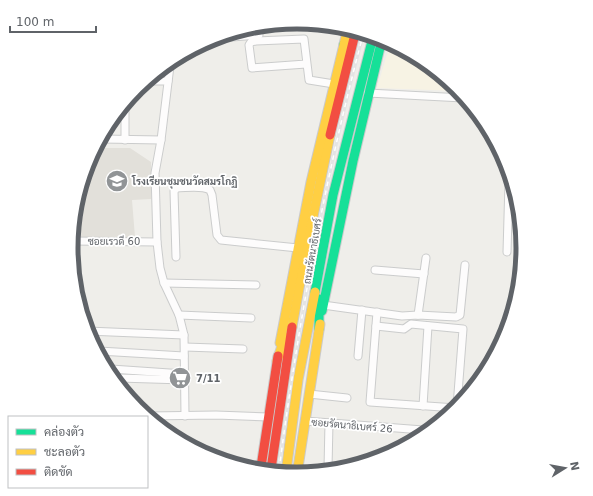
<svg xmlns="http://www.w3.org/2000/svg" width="593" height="496" font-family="'DejaVu Sans',Sarabun,sans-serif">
	<rect width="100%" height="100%" fill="#efeeea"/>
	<path fill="#f7f3e4" d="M390,44l66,44 2,3 -81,-3z"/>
	<path fill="#e2e0da" d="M97,148h33l21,14v37l-19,1 3,37h-62l15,-76z"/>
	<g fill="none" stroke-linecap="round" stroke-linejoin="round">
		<g stroke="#cbcccc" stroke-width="9">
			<g id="street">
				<path d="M218,38l41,-3"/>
				<path d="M306,64l-54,4 -3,-23 2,-3 5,-1 48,-2 5,41 25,4"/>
				<path d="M170,66l-9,74 -6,33 2,69 3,26 4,15 15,32 5,20 1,81"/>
				<path d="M148,81h20"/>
				<path d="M368,93l95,5"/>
				<path d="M102,139l59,1"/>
				<path d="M125,140v-34"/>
				<path d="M72,241l85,1"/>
				<path d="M507,252l2,-70"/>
				<path d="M176,257l-2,-66 3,-3c9,0 24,-3 33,2l2,5 5,40 4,5 77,8"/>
				<path d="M375,270l49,4"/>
				<path d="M164,283l92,2"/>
				<path d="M323,305l79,11 16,-1 38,2 4,-2 5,-50"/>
				<path d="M377,312l-7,90 86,6"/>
				<path d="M179,315l72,3"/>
				<path d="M418,315l8,-57"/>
				<path d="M376,326l28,3 7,-5 52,5 -6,77"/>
				<path d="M87,331l97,4"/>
				<path d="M185,347l58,2"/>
				<path d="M99,351l85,5"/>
				<path d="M358,356l4,-46"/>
				<path d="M111,369l73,5"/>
				<path d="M119,378l65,2"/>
				<path d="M309,394l38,4"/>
				<path d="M423,406l5,-80"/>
				<path d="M149,416l67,-1 52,2"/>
				<path d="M305,421l118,9"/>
				<path d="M328,468l1,-45"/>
			</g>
		</g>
		<g stroke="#cacacb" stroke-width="11">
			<g id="fast">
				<path d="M342,62l2,-18"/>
				<path d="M315,292l18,-97 40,-158"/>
				<path d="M319,299v30"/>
				<path d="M322,311l31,-150 29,-122"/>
			</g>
		</g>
		<g stroke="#cacacb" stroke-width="11">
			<g id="slow">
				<path d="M292,327l14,-77 24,-115"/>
				<path d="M280,343l31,-161 36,-150"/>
				<path d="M277,361l8,-24"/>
				<path d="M286,472l12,-92 17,-88"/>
				<path d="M297,474l23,-150"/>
			</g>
		</g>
		<g stroke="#cacacb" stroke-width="11">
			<g id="jam">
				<path d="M330,135l25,-101"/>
				<path d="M261,467l17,-111"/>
				<path d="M271,469l21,-142"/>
			</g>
		</g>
		<use href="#street" stroke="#fdfcfc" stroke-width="7"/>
		<use href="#fast" stroke="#16e098" stroke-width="9"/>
		<use href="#slow" stroke="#ffcf43" stroke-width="9"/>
		<use href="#jam" stroke="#f24e42" stroke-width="9"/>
		<g stroke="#e4e4e4" stroke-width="3">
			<path id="rail" d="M279,470c19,-146 46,-292 84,-435"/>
		</g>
		<use href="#rail" stroke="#fff" stroke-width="1.5" stroke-dasharray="4.5" stroke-linecap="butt"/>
	</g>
	<defs>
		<g id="school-disc" transform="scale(1.15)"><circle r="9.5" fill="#919496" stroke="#fff"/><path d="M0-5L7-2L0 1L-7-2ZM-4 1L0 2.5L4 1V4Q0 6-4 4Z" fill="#fff"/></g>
		<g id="supermarket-disc" transform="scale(1.15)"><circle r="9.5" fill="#919496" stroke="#fff"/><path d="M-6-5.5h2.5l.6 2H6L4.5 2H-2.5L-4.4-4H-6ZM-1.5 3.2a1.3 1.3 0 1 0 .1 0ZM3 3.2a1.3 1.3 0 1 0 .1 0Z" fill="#fff"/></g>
	</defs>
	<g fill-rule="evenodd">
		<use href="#school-disc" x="117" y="181"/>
		<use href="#supermarket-disc" x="180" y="378"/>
	</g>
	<g text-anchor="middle" stroke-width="3.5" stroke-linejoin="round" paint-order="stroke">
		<g font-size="10" font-weight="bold" fill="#5f6368" stroke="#fff" text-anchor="start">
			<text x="132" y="185">โรงเรียนชุมชนวัดสมรโกฏิ</text>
			<text x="196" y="382">7/11</text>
		</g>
		<g font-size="10" fill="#5f6368" stroke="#fff">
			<text x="114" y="245">ซอยเรวดี 60</text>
			<text transform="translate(312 251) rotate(-80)" y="4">ถนนรัตนาธิเบศร์</text>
			<text transform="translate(352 425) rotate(5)" y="4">ซอยรัตนาธิเบศร์ 26</text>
		</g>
	</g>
	<path d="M0 0H593V496H0ZM78 248a219 219 0 1 1 438 0a219 219 0 1 1-438 0Z" fill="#fff" fill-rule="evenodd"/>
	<path fill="none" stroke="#5f6368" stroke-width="5" d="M78 248a219 219 0 1 1 438 0a219 219 0 1 1-438 0Z"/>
	<rect x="8" y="416" width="140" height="72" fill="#ffffff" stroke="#bfc1c3"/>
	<rect x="16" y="429" width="20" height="6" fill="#16e098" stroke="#bfc1c3"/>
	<text x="44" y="436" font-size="12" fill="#5f6368">คล่องตัว</text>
	<rect x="16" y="449" width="20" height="6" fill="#ffcf43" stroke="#bfc1c3"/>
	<text x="44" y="456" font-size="12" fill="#5f6368">ชะลอตัว</text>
	<rect x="16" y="469" width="20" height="6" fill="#f24e42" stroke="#bfc1c3"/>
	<text x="44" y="476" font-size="12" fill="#5f6368">ติดขัด</text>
	<g transform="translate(565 468) rotate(79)" stroke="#ffffff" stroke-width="3" paint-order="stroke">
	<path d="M0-3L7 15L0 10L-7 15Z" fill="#5f6368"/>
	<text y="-6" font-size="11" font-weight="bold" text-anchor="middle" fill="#5f6368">N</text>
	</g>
	<path d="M10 26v6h86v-6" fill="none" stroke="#5f6368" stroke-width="2"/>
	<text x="16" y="26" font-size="12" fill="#5f6368" stroke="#ffffff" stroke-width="3" paint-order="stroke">100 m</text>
</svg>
